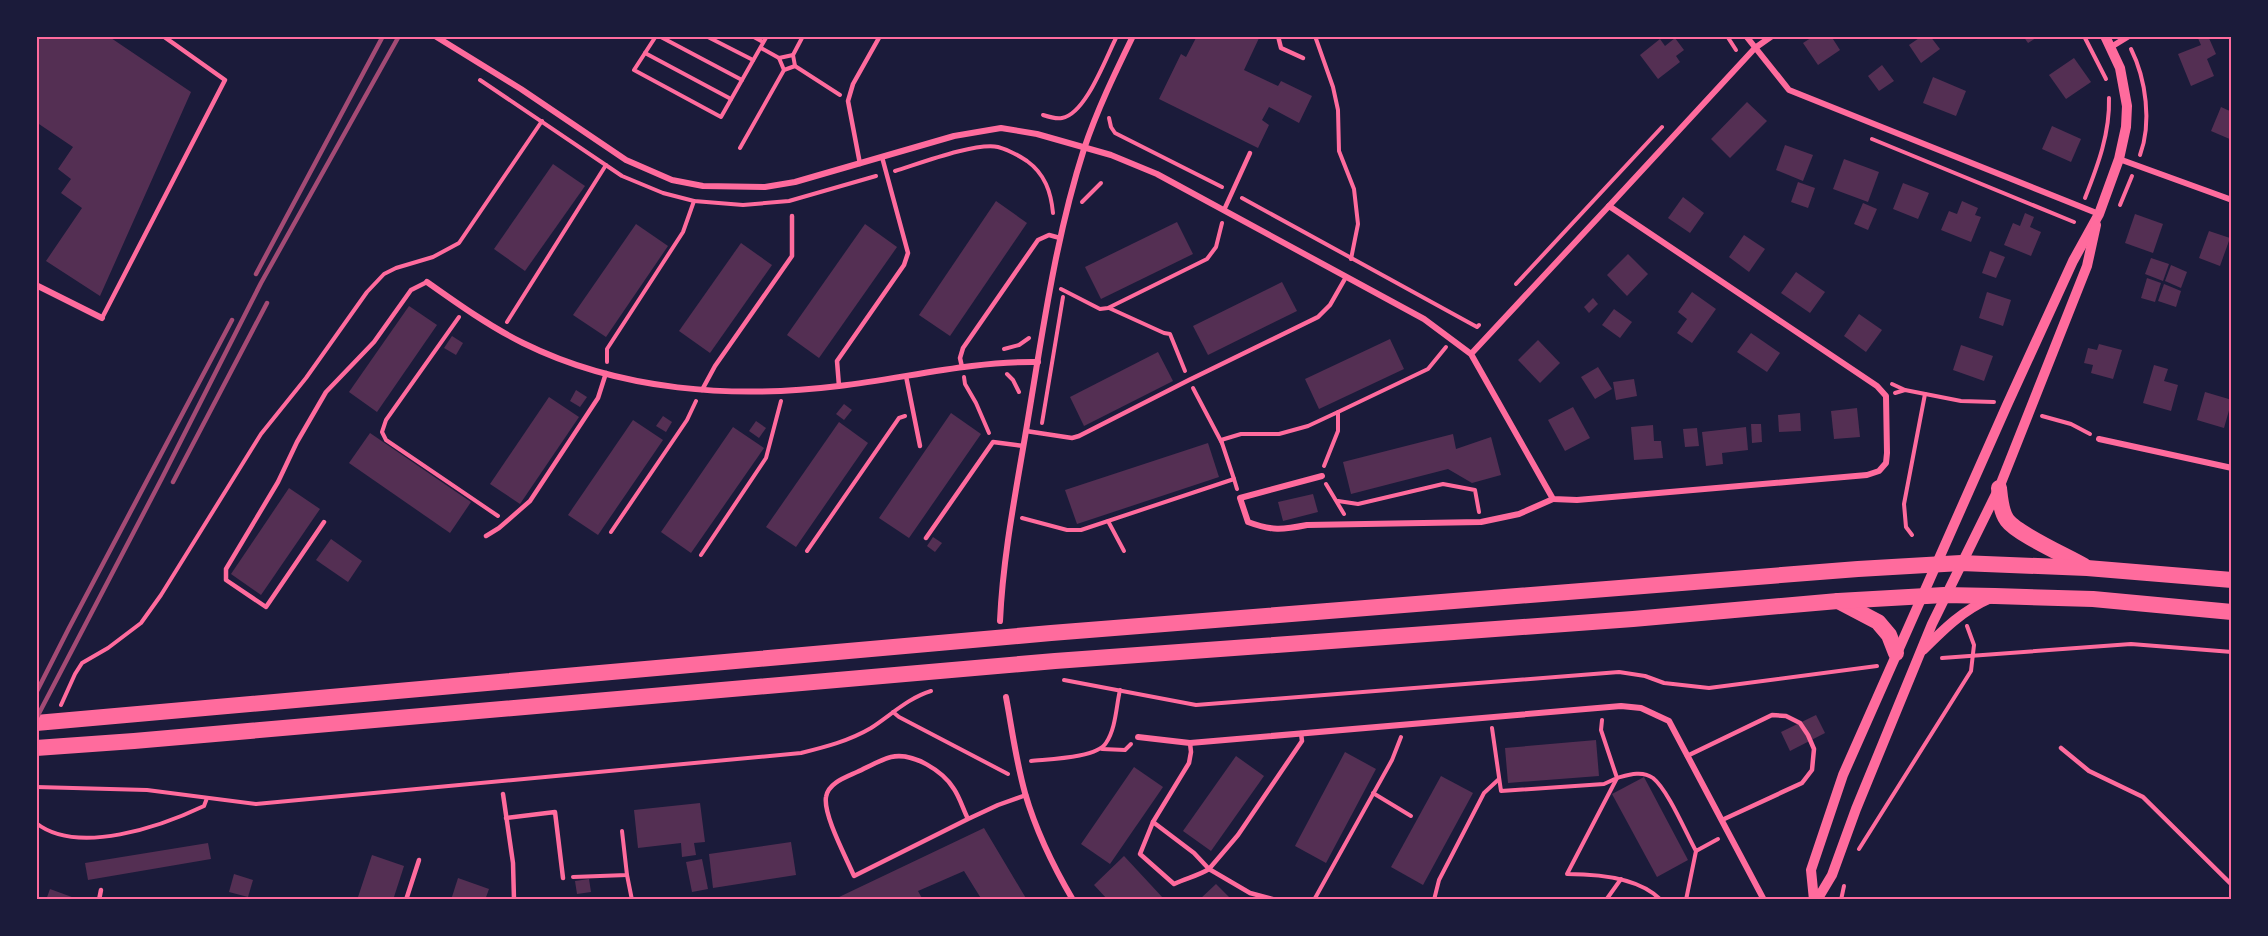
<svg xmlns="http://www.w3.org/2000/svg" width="2268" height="936" font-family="Raleway,sans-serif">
	<rect width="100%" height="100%" fill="#1b1b3a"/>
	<g fill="#542f53">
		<path d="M36,36h72l83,56 -91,204 -54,-35 36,-53 -21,-15 10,-14 -13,-10 15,-22 -37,-25z"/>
		<path d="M1197,36h63l-16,34 34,16 3,-5 31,15 -13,27 -30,-16 -7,13 7,5 -11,23 -99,-49 22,-45 5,3z"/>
		<path d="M1814,36h17l9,14 -22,15 -15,-22z"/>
		<path d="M1922,36h8l10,13 -19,14 -12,-18z"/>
		<path d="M2023,36h16l-11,7z"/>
		<path d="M2197,36h11l8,18 -9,5 7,17 -23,10 -13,-32 23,-9z"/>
		<path d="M1675,38l9,12 -8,6 4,6 -22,17 -18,-24 20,-16 5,7z"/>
		<path d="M2074,58l17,24 -25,17 -17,-24z"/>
		<path d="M1882,65l12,16 -15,10 -11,-15z"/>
		<path d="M1933,77l33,14 -10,25 -33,-13z"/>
		<path d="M1747,102l20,19 -37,37 -19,-19z"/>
		<path d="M2221,107l11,5v28l-21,-9z"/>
		<path d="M2052,126l29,13 -10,23 -29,-13z"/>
		<path d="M1785,145l28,10 -10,26 -27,-11z"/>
		<path d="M1844,159l35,13 -11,30 -35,-13z"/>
		<path d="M553,164l32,22 -60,85 -31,-22z"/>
		<path d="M1798,182l17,6 -7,20 -17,-6z"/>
		<path d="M1903,183l26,10 -11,26 -25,-10z"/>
		<path d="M1683,197l21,16 -14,20 -22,-15z"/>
		<path d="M996,201l31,22 -77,113 -31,-21z"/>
		<path d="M1962,201l16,7 -3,7 6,2 -10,25 -30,-12 8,-19 8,3z"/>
		<path d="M1863,203l14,6 -9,21 -14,-6z"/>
		<path d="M2025,213l9,4 -4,10 11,5 -10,24 -27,-11 9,-22 7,3z"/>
		<path d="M2135,214l28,10 -10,29 -28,-10z"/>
		<path d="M1177,222l16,32 -92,45 -16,-32z"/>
		<path d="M636,224l32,22 -62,91 -33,-22z"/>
		<path d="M865,224l32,23 -78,111 -32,-23z"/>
		<path d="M2209,231l21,7 -10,28 -21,-8z"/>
		<path d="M1744,235l21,14 -16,23 -20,-15z"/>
		<path d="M741,243l31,22 -62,88 -31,-22z"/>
		<path d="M1990,251l15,6 -9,21 -14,-5z"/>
		<path d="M1628,254l20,20 -21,22 -20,-21z"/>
		<path d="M2151,258l18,6 -6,17 -18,-7z"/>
		<path d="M2171,265l16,7 -6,16 -16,-7z"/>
		<path d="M1796,272l29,20 -15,21 -29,-20z"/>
		<path d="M2147,278l14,5 -6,19 -14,-4z"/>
		<path d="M1282,282l15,29 -89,44 -15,-29z"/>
		<path d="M2164,284l17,7 -5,16 -18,-6z"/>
		<path d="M1692,292l24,17 -24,34 -15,-10 10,-14 -9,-7z"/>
		<path d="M1987,292l24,8 -8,26 -24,-8z"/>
		<path d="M1593,298l5,6 -9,9 -5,-6z"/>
		<path d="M409,306l28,19 -60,87 -28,-20z"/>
		<path d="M1614,309l18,13 -12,16 -18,-13z"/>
		<path d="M1859,314l23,16 -16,22 -22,-16z"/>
		<path d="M1751,333l29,20 -13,19 -30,-20z"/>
		<path d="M452,336l11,7 -7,12 -12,-7z"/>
		<path d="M1390,339l14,30 -85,40 -14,-30z"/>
		<path d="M1538,340l22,23 -20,20 -22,-23z"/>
		<path d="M2099,344l23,6 -9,29 -22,-6 2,-8 -9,-2 4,-15 9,2z"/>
		<path d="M1961,345l32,11 -9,25 -31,-11z"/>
		<path d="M1158,352l15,29 -89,45 -14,-29z"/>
		<path d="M2154,365l14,4 -4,12 14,4 -7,26 -28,-8z"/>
		<path d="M1598,367l14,22 -17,10 -14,-22z"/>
		<path d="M1634,379l3,17 -21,4 -3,-18z"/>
		<path d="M576,390l11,7 -7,10 -10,-6z"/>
		<path d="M2205,392l27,8 -8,28 -27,-8z"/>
		<path d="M549,397l30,20 -59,87 -30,-20z"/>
		<path d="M844,404l8,6 -8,10 -8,-6z"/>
		<path d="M1573,407l17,31 -25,13 -17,-31z"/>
		<path d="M1857,408l3,29 -26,2 -3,-28z"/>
		<path d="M951,413l30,21 -72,104 -30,-20z"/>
		<path d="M1800,413l1,18 -22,1 -1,-17z"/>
		<path d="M663,416l9,6 -6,10 -10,-6z"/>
		<path d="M633,420l30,20 -65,95 -30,-20z"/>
		<path d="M756,421l10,7 -7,10 -10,-7z"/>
		<path d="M839,422l29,21 -72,104 -30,-20z"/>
		<path d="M1751,424h10l1,18 -10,1z"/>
		<path d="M1653,425l1,16h7l2,17 -29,2 -3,-33z"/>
		<path d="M733,427l31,21 -73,105 -30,-21z"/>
		<path d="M1746,427l2,23 -26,3 1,11 -17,2 -4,-34z"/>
		<path d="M1697,428l2,18 -14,1 -2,-18z"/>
		<path d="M370,433l101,69 -21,31 -101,-70z"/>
		<path d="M1453,434l3,15 35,-12 10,38 -29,8 -24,-14 -97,25 -8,-32z"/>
		<path d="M1208,443l11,34 -142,47 -12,-34z"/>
		<path d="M289,488l31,21 -59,86 -30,-21z"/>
		<path d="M1313,494l5,18 -35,9 -5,-19z"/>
		<path d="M933,537l9,6 -7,9 -8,-6z"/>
		<path d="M331,539l31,22 -14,21 -32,-22z"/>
		<path d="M1816,715l9,18 -35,18 -9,-19z"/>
		<path d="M1596,740l3,36 -91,7 -3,-35z"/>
		<path d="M1345,752l31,17 -50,94 -31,-17z"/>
		<path d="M1236,756l28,20 -53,75 -28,-20z"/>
		<path d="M1134,767l29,20 -53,77 -29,-20z"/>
		<path d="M1441,776l32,17 -50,92 -32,-18z"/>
		<path d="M1644,777l44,83 -31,17 -45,-83z"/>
		<path d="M700,803l5,39 -11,1 2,12 -14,2 -1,-14 -43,5 -4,-38z"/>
		<path d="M984,828l43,72h-45l-18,-29 -46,20 5,9h-85l-1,-2z"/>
		<path d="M791,842l5,33 -83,13 -4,-34z"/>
		<path d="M208,843l3,16 -123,21 -3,-17z"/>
		<path d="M372,855l32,11 -11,34h-36z"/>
		<path d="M1124,856l39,42 -2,2h-53l-14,-15z"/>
		<path d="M702,859l6,30 -16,3 -6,-30z"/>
		<path d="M234,874l19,6 -5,17 -19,-5z"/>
		<path d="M458,878l31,11 -4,11h-34z"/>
		<path d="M589,879l2,13 -14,2 -2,-13z"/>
		<path d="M1216,884l16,16h-33z"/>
		<path d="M50,889l30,11h-34z"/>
	</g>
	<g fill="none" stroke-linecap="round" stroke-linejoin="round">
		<g stroke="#ff6b9d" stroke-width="4">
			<path d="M656,36l-22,34 87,47 46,-81"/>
			<path d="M659,36l83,44"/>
			<path d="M706,36l47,24"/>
			<path d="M752,36l11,6"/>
			<path d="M1315,36l18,51 5,23 1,41 15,38 4,35 -7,35"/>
			<path d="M1727,36l9,14"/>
			<path d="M2084,36l22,43"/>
			<path d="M761,48l18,10"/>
			<path d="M2131,49c15,30 21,74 9,106"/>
			<path d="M645,53l86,46"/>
			<path d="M795,66l-2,-11 10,-19"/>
			<path d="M784,70l-5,-12 14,-3"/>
			<path d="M480,80l142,96 41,17 31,8 49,4 46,-4 87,-25"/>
			<path d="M1043,115c6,2 13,4 19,3 24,-4 44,-61 55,-82"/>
			<path d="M1109,118l2,9 4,6 107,54"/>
			<path d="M1872,139l202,83"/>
			<path d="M740,148l44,-78 11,-4 45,29"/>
			<path d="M895,171c23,-7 81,-29 103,-24 11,3 20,8 29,14 18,13 24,31 26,52"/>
			<path d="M1242,198l235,129 2,-2"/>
			<path d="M2085,198c13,-33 25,-65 24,-100"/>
			<path d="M1082,202l19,-19"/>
			<path d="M2120,205l12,-29"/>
			<path d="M1516,284l146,-157"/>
			<path d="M1061,289l39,20 8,-1 99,-49 9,-12 6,-24"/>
			<path d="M1109,308l55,25 6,1 15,37"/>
			<path d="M459,317l-73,103 -4,12 4,8 112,76"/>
			<path d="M507,322l99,-157"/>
			<path d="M1004,349l15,-4 10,-7"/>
			<path d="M607,362v-13l76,-117 11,-31"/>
			<path d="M1007,374l6,6 6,12"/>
			<path d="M964,377l1,7 11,19 13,30"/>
			<path d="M1892,384l13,6"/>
			<path d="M1193,388l29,55"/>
			<path d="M1895,393l10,-3 56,11 33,1"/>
			<path d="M2042,416l29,8 19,10"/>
			<path d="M1042,423l21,-126"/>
			<path d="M1324,466l14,-35v-19l90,-43 18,-22"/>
			<path d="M1234,479l-13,-39 20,-6h38l29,-8 30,-14"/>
			<path d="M1326,484l18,30"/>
			<path d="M1338,501l20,3 85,-20 32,6 4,22"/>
			<path d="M1022,518l45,12h14l153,-51 3,10"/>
			<path d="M1108,521l16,30"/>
			<path d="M611,532l76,-112 9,-19"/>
			<path d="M1912,535l-6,-8 -2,-23 21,-110"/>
			<path d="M807,551l92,-133 6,-2"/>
			<path d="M701,555l65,-97 15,-57"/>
			<path d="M1942,658l189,-14 101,8"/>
			<path d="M1064,680l132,25 423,-33 26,4 19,7 45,5 168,-22"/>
			<path d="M61,705l14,-31 7,-11 26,-15 33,-25 20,-28 100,-161 45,-56 61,-86 17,-18 12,-6 37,-11 26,-14 83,-122"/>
			<path d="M893,712l6,5 109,57"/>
			<path d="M1492,728l9,63 103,-7 13,-6 -16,-48 1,-10"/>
			<path d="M1102,749l23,1 6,-6"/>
			<path d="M1031,761c17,-2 66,-3 75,-18 10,-15 10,-36 14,-53"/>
			<path d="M36,787l111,3 109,14 545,-51c24,-6 48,-12 70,-25 20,-13 37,-30 60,-37"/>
			<path d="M1373,793l38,23"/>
			<path d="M36,823c42,33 126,3 168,-17l3,-8"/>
			<path d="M1859,849l112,-178 3,-26 -7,-19"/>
			<path d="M627,875l5,25"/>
			<path d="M573,877l54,-2 -5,-44"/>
			<path d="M1314,900l78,-140 9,-23"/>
			<path d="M1434,900l5,-20 45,-87 15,-14"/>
			<path d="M1606,900l15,-21"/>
			<path d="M1661,900c-22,-23 -64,-26 -94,-26l50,-96c11,-3 25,-8 36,0 15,12 33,55 43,73l22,-12"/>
			<path d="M1686,900l10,-49"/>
			<path d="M1841,900l3,-14"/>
		</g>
		<g stroke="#ff6b9d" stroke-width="4.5">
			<path d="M1278,36l3,12 22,10"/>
			<path d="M860,164l-12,-63 5,-17 27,-48"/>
			<path d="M1224,210l26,-57"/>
			<path d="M102,318l123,-238 -62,-44"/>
			<path d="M962,367l-2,-9 3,-10 75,-108 11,-5 11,3"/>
			<path d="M906,376l14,70"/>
			<path d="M839,386l-2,-25 67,-96 4,-12 -26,-96"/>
			<path d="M702,390l13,-24 77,-110v-40"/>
			<path d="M1026,431l46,7 7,-2 110,-56 129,-63 12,-12 16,-28"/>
			<path d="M324,522l-58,85 -40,-27v-11l52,-87 19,-40 29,-50 48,-50 37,-52 16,-8"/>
			<path d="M486,536l13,-8 31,-27 68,-103 8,-25"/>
			<path d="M926,538l67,-96 30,4"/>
			<path d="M1190,743l1,9 -2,11 -36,59 -13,32 34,30c12,-6 24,-8 35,-15l41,24 26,7"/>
			<path d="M2061,748l28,23 54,26 89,88"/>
			<path d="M1687,756l85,-41 14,1 14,7 8,12 6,14 -2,21 -10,13 -80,37"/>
			<path d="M503,794l10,69 1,37"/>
			<path d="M506,818l49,-6 8,66"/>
			<path d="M968,819c-5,-10 -8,-21 -14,-30 -11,-18 -41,-37 -63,-32 -11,3 -23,10 -34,15 -11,5 -29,11 -31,25 -3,18 21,62 28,79l114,-57 30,-14 28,-10"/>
			<path d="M1153,822l41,31 15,16 29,-34 64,-94 -1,-8"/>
			<path d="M99,900l2,-10"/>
			<path d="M406,900l13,-40"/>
		</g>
		<g stroke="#ff6b9d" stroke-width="6">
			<path d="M435,36l86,53 105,71 46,20 31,6 62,1 30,-5 159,-46 47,-8 36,6 74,21 46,19 267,145 47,35 82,145 24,1 290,-25 12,-4 7,-8 1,-10 -1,-57 -9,-10 -268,-180 -138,148"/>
			<path d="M1746,36l43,54 310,124"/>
			<path d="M2111,47l18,-11"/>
			<path d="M2119,159l113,41"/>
			<path d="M1609,206l146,-158 17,-12"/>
			<path d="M427,282c31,22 62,44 96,61 97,48 210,56 316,43 67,-8 132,-25 199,-24"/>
			<path d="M36,285l66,33"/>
			<path d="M2099,439l133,29"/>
			<path d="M1322,476l-82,22 8,24c24,9 34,8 59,3l174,-3 38,-8 34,-15"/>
			<path d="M1000,621c3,-67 17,-135 28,-202 15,-90 28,-183 56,-270 13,-39 31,-76 49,-113"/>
			<path d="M1006,697c6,32 10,64 19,96 11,38 28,73 48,107"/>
			<path d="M1138,737l52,6 431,-37 20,2 28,13 95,179"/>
		</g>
		<g stroke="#ff6b9d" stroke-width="10">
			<path d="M1923,650c21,-21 40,-40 68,-52"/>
			<path d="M1814,900l-3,-30 32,-95 164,-370 66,-144 26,-47 20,-55 7,-32 1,-21 -7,-38 -15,-32"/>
			<path d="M1817,900l15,-25 24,-66 76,-185 67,-136 88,-222 9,-41"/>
		</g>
		<g stroke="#ff6b9d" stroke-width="16">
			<path d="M1999,488c1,10 2,24 8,32 10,14 60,36 77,46"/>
			<path d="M1838,601l40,21 11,13 7,18"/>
			<path d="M36,723l1015,-90 807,-64 103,-6 126,5 145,12"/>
			<path d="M36,748l98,-7 921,-80 578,-42 205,-18 106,-6 51,1 98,3 139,13"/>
		</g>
		<g stroke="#a44b75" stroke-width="4.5">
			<path d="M256,274l127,-238"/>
			<path d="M173,482l94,-179"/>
			<path d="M36,693l33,-65 163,-308"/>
			<path d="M36,719l126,-241 99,-195 138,-247"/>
		</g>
	</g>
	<rect width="2268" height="936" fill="none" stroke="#1b1b3a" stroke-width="75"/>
	<rect x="38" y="38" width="2192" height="860" fill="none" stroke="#ff6b9d" stroke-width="2"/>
</svg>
